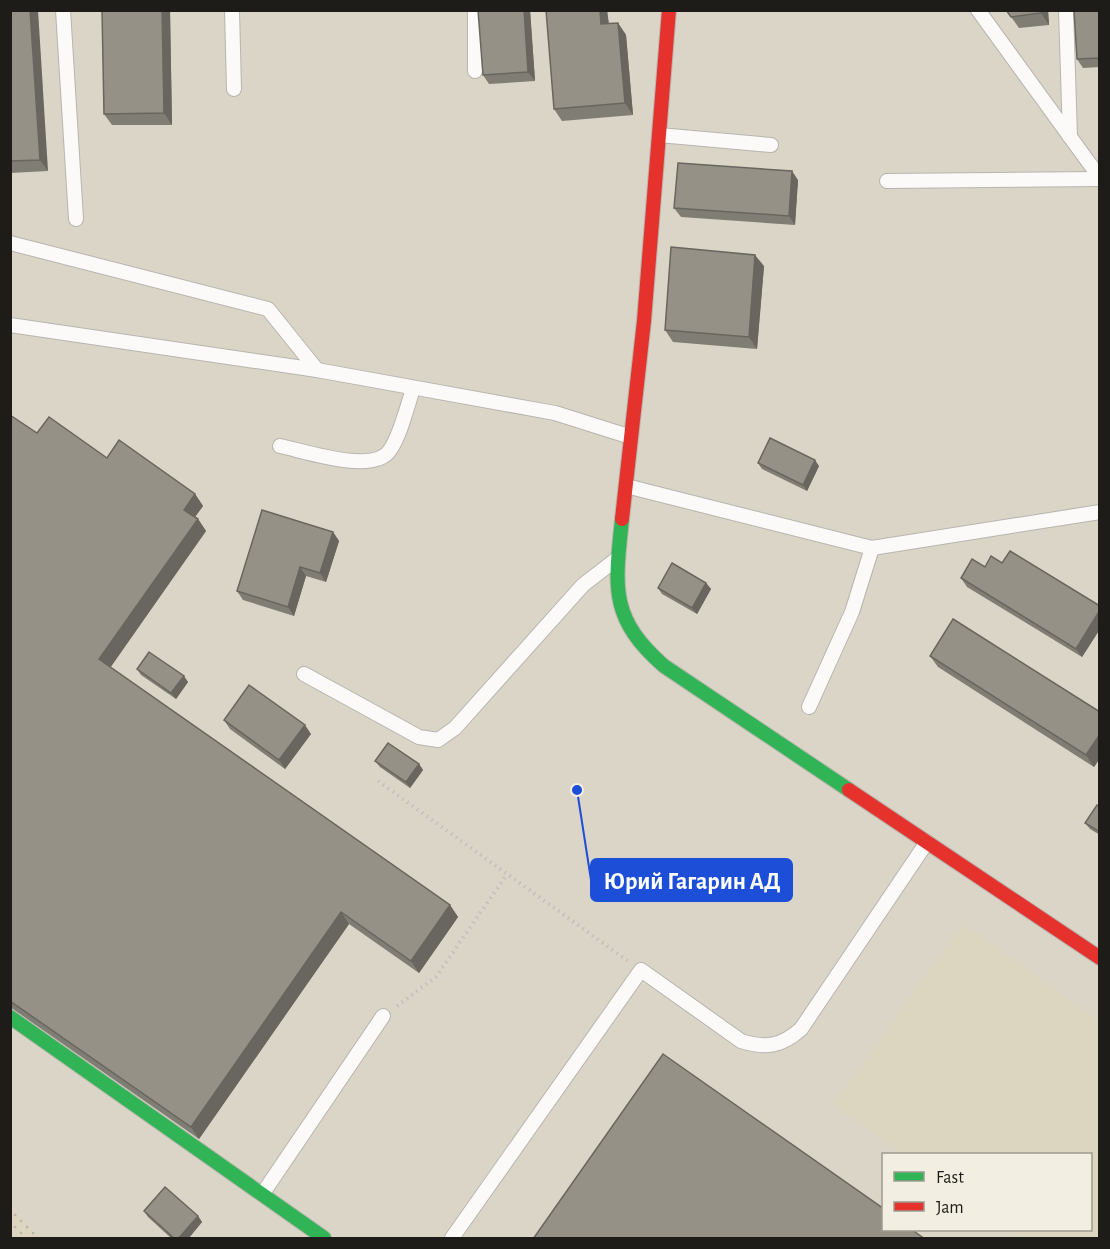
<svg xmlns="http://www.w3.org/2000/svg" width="1110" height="1249" font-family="'Alegreya Sans',sans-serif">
	<defs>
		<pattern id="grass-dots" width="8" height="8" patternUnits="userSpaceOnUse" patternTransform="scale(1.5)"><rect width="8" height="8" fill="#dcd5c0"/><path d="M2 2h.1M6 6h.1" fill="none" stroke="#bcb6a4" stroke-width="1.8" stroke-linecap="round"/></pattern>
	</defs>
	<rect width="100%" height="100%" fill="#e2dfd8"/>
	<path fill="#dad5c7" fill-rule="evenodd" d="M11,11h1088v1227h-1059l-29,-31zM884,1154h206v76h-206z"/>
	<path fill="url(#grass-dots)" d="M10,1207h1l29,31h-29z"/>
	<path fill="#dcd5c0" d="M963,923l136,98v217h-79l-13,-8h83v-76h-187l-70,-49z"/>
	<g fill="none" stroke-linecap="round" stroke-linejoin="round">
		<g stroke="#b7b5af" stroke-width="16">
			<g id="lane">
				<path d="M63,10l13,209"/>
				<path d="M232,10l2,79"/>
				<path d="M978,10l122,168"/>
				<path d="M1066,10l4,127"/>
				<path d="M475,71v-61"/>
				<path d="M659,135l112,10"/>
				<path d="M887,181l213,-2"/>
				<path d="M10,243l258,66 49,61"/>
				<path d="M10,325l307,45 238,43 76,24"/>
				<path d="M280,446c25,5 94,29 110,4 10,-14 17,-43 23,-61"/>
				<path d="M626,486l246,62 228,-36"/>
				<path d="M304,674l115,63 19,3 17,-12 128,-143 31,-24"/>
				<path d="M809,707l43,-95 20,-64"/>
				<path d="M263,1193l120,-177"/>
				<path d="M452,1238l189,-268 100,71c25,8 41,5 60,-12l126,-187"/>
			</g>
		</g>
		<g stroke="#b7b5af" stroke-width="16">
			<g id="fast">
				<path d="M622,519c-7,68 -13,99 42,147l185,124"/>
				<path d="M10,1017l314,221"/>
			</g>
		</g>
		<g stroke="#b7b5af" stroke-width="16">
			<g id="jam">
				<path d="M622,519l22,-198 25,-311"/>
				<path d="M849,790l251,168"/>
			</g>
		</g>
		<g stroke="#c1c0bd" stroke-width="4" stroke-dasharray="1.5 4.5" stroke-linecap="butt">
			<path d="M378,781l250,180"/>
			<path d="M397,1006l39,-29 71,-103"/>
		</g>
		<use href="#lane" stroke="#fbfaf9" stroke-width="14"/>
		<use href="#fast" stroke="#30b455" stroke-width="14"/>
		<use href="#jam" stroke="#e5322d" stroke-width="14"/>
	</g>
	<g fill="#807d74">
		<path d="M10,10l38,161 -38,2z"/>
		<path d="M102,10h68l2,115h-60l-8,-11z"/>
		<path d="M530,10l5,71 -46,3 -6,-9z"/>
		<path d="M546,10h61l2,14 9,-1 8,12 7,80 -71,6 -8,-12z"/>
		<path d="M1006,10h42l1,15 -30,3z"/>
		<path d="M1100,10v57l-17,1 -6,-9z"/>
		<path d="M798,180l-3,45 -114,-8 -7,-9z"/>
		<path d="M764,266l-7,83 -84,-7 -8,-12z"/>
		<path d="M10,415l27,18 158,61 8,12 -8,11 3,2 8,12 -96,136 340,238 8,12 -39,56 -70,-49 -150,215 -189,-132z"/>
		<path d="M758,463l61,3 -12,25 -45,-22z"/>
		<path d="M333,532l6,9 -13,41 -20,-6 -12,40 -51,-16 -6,-9z"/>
		<path d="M1002,563l98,43v23l-18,28 -115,-70 -6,-9 24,-11z"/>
		<path d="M706,583l5,6 -14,25 -35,-20 -4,-6z"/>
		<path d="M930,656l170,56v46l-6,9 -156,-100z"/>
		<path d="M137,669l51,13 -12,17 -35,-24z"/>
		<path d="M224,720l87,14 -26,35 -55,-40z"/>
		<path d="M375,761l44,3 4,6 -13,18 -30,-21z"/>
		<path d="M1100,807v28l-10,-6 -5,-6z"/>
		<path d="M144,1211l54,5 4,6 -14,17h-16l-24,-22z"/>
	</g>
	<g fill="#68665e">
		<path d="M30,10h8l10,161 -8,-11z"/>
		<path d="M162,10h8l2,115 -8,-12z"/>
		<path d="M524,10h6l5,71 -7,-9z"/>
		<path d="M600,10h7l3,26 -9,-12z"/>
		<path d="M1040,10h8l1,15 -8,-12z"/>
		<path d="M618,23l8,12 7,80 -8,-12z"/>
		<path d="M792,171l6,9 -3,45 -6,-9z"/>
		<path d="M755,255l9,11 -7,83 -8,-12z"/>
		<path d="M815,460l4,6 -12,25 -4,-6z"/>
		<path d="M195,494l8,12 -11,15 -8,-11z"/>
		<path d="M198,519l8,12 -98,140 -9,-12z"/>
		<path d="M333,532l6,9 -13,41 -6,-9z"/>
		<path d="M300,567l6,9 -12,40 -6,-9z"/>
		<path d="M706,583l5,6 -14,25 -5,-6z"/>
		<path d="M1100,610v19l-18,28 -6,-8z"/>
		<path d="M184,676l4,6 -12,17 -5,-6z"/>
		<path d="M305,725l6,9 -26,35 -6,-9z"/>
		<path d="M1100,734v24l-6,9 -8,-12z"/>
		<path d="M419,764l4,6 -13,18 -4,-6z"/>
		<path d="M450,905l8,12 -39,56 -8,-12z"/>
		<path d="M341,912l8,12 -150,215 -8,-12z"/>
		<path d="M198,1216l4,6 -14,17h-10z"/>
	</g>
	<g fill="#959187" stroke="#68665e" stroke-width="1.5">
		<path d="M10,10h20l10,150 -30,1z"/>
		<path d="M102,10h60l2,103 -60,1z"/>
		<path d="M478,10h46l4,62 -45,3z"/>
		<path d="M546,10h54l1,14 17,-1 7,80 -71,6z"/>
		<path d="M1006,10h34l1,3 -30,4z"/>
		<path d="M1074,10h26v48l-23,1z"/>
		<path d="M678,163l114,8 -3,45 -115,-8z"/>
		<path d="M671,247l84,8 -6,82 -84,-7z"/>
		<path d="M10,415l27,18 12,-16 58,41 12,-18 76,54 -11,16 14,9 -99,140 351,246 -39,56 -70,-49 -150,215 -181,-126z"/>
		<path d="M770,438l45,22 -12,25 -45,-22z"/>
		<path d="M262,510l71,22 -13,41 -20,-6 -12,40 -51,-16z"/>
		<path d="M1010,551l90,55v4l-24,39 -115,-71 11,-19 13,8 6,-11 11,7z"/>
		<path d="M672,563l34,20 -14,25 -34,-20z"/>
		<path d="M953,619l147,93v22l-14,21 -156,-99z"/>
		<path d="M149,652l35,24 -13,17 -34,-24z"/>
		<path d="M249,685l56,40 -26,35 -55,-40z"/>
		<path d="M388,743l31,21 -13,18 -31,-21z"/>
		<path d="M1097,805l3,2v25l-15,-9z"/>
		<path d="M663,1054l221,155v21h28l13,9h-392z"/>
		<path d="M165,1187l33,29 -20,23h-3l-31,-28z"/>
	</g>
	<path fill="none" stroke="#1d4ed8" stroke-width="2" d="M577 790L591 880"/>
	<circle fill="#1d4ed8" stroke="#f3eee2" stroke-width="2" cx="577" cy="790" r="6"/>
	<rect fill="#1d4ed8" stroke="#1d4ed8" stroke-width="2" x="591" y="859" width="201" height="42" rx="6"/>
	<g font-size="24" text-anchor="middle" font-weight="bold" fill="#fff">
		<text x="692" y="889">Юрий Гагарин АД</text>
	</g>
	<rect width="1110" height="1249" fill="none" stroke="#1d1c18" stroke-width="24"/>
	<rect x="882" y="1153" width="210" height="78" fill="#f3eee2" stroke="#9d9a91" stroke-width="1.5"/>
	<rect x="894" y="1172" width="30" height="9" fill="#30b455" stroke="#9d9a91" stroke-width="1.5"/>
	<text x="936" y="1183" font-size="18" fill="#1d1c18">Fast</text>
	<rect x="894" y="1202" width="30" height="9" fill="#e5322d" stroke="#9d9a91" stroke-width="1.5"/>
	<text x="936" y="1213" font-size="18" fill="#1d1c18">Jam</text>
</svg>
